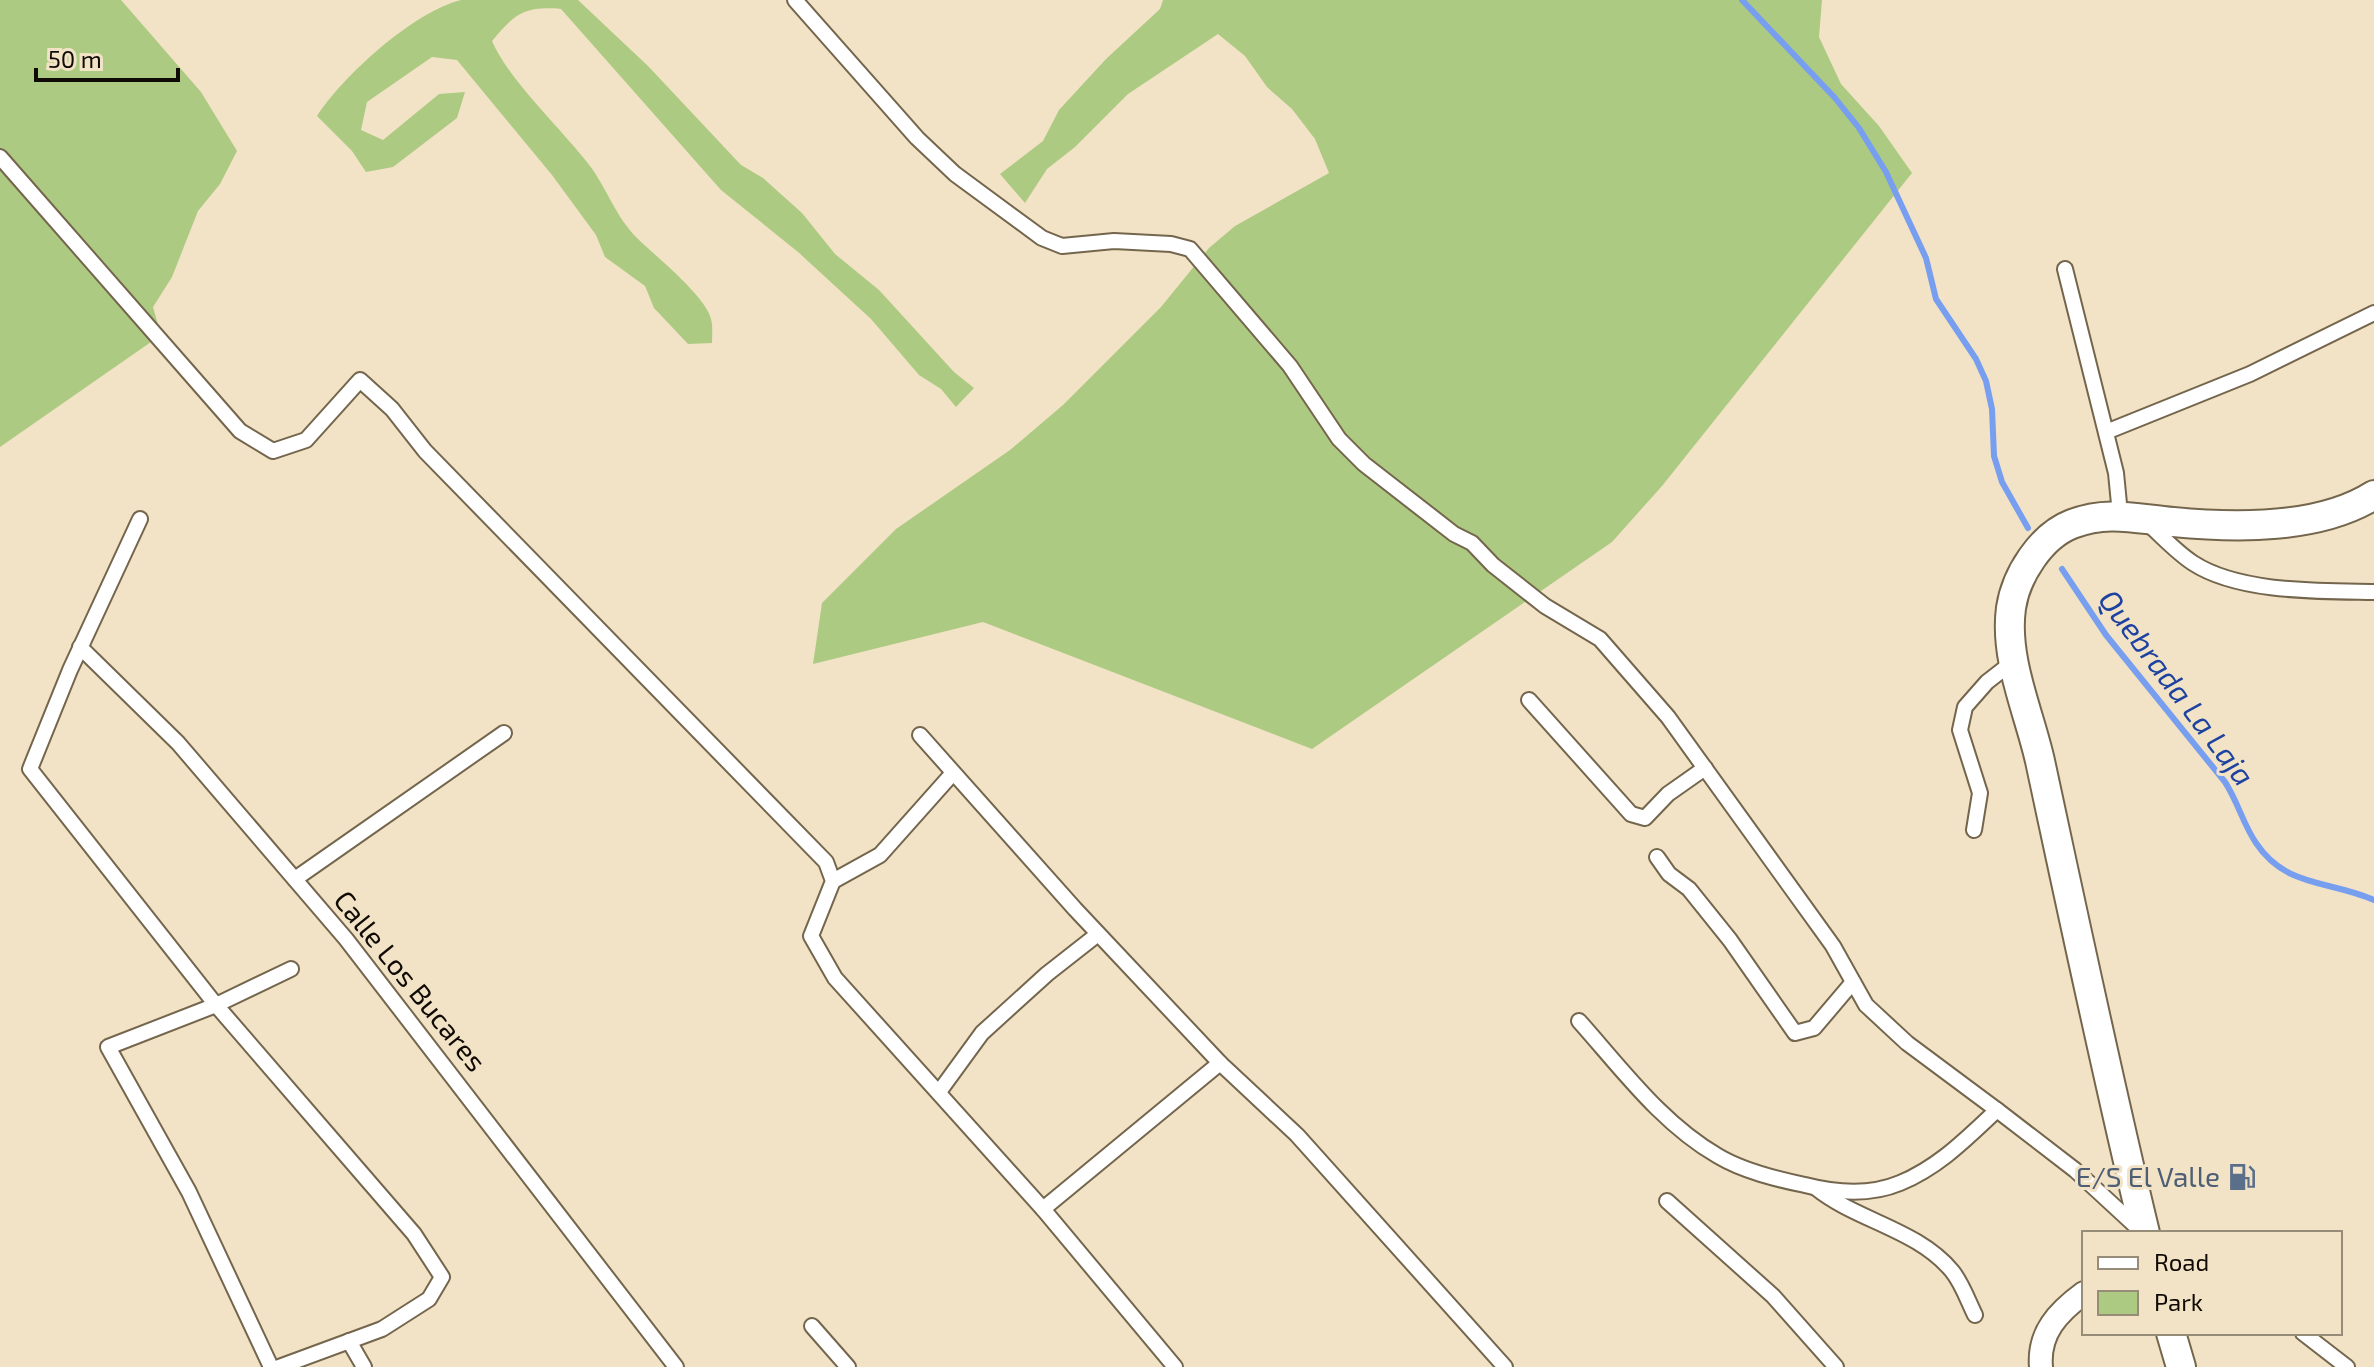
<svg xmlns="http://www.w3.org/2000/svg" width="2374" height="1367" font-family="'Exo 2',sans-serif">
	<rect width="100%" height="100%" fill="#f2e3c6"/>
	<g fill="#adca82">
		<path d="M0,0h121l80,92 36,59 -17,33 -22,27 -26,66 -19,30 8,28 -161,112z"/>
		<path d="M461,0h117l70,66 93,99 22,13 39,35 33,41 44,36 75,82 20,16 -18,19 -15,-18 -22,-14 -48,-56 -73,-67 -77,-62 -160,-181c-36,-3 -46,4 -69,32 18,41 69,87 98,125 17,23 26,51 47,72 17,17 69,58 74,81 2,7 1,16 1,24l-24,1 -34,-36 -9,-22 -40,-29 -9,-22 -44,-60 -95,-115 -25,-3 -65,45 -6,28 22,10 56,-46 26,-2 -8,26 -64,49 -27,5 -14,-21 -35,-35c26,-40 96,-104 144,-116z"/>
		<path d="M1163,0h659l-3,37 22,47 38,42 33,47 -250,313 -50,56 -300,207 -329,-127 -170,42 9,-61 74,-74 114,-79 53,-45 98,-98 48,-59 26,-22 94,-53 -14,-34 -23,-30 -25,-22 -22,-31 -27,-22 -90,60 -53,53 -28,22 -22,34 -25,-29 43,-33 16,-31 47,-51 54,-50z"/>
	</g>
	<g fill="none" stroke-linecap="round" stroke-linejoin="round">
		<g stroke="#789ef0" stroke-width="6">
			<path d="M1742,0l93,98 24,30 27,44 40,86 10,41 40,60 10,22 6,28 2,47 8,26 26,46"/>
			<path d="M2062,569l44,66 119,147c13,20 18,42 31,61 30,45 73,37 118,57"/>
		</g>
		<g stroke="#74664d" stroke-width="18">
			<g id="street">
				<path d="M795,0l122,138 38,36 87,64 20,8 52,-5 57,3 19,5 100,117 49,73 25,25 90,70 18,9 21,22 52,41 55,33 68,78 165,229 33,59 41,38 90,67"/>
				<path d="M0,157l240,274 33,20 33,-11 54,-60 32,29 33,42 401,411 7,19 -22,55 24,42 208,231 132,158"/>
				<path d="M2065,269l51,204 4,41"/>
				<path d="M2106,432l144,-58 124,-61"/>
				<path d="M140,519l-70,151 -40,99 186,236 198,229 28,43 -13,22 -47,30 -103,38"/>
				<path d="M2146,522c15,13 30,30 47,41 46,30 127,28 181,29"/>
				<path d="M80,647l98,96 168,196 330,428"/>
				<path d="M1529,700l102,114 14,4 23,-24 37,-26"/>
				<path d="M920,735l155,174 145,154 77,72 208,232"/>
				<path d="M1974,830l6,-37 -20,-63 5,-23 22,-25 27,-21"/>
				<path d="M1657,857l12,17 20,15 41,51 65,93 19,-5 39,-46"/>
				<path d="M295,879l209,-146"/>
				<path d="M833,881l47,-26 73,-82"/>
				<path d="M1579,1021c42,47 83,103 139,135 25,15 58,23 87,29 31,8 64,11 95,-2 39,-16 67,-45 97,-73l78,60 65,60"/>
				<path d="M939,1092l43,-59 65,-59 51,-40"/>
				<path d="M1816,1188c41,33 101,41 136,83 10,12 16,30 23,44"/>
				<path d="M1667,1201l106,95 63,71"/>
				<path d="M1043,1209l177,-146"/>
				<path d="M812,1326l36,41"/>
				<path d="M2303,1333l44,34"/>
				<path d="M349,1341l15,26"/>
				<path d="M271,1367l-82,-175 -81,-145 108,-42 75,-36"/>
			</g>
		</g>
		<g stroke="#74664d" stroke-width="26">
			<path id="secondary" d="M2041,1367c-3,-34 17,-55 43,-74"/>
		</g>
		<g stroke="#74664d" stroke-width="32">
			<g id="highway">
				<path d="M2145,1233c-38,-157 -71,-314 -105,-472 -11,-49 -36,-102 -29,-153 5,-33 30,-72 61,-84 36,-14 65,-5 101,-2 62,6 146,8 201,-27"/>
				<path d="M2171,1333l10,34"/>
			</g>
		</g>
		<use href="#street" stroke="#fff" stroke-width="14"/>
		<use href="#secondary" stroke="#fff" stroke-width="22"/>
		<use href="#highway" stroke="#fff" stroke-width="28"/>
	</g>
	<defs>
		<g id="fuel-bare" transform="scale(2.16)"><path d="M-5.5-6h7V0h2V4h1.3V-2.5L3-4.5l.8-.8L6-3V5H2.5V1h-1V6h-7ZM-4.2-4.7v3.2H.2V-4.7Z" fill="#5c6f8a" stroke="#f2e3c6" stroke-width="2.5" paint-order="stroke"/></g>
	</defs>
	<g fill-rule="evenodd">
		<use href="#fuel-bare" x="2242" y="1177"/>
	</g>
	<g text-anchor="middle" stroke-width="6" stroke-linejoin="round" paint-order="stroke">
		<g font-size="28" fill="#0f0a03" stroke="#f2e3c6">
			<text transform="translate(410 981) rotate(51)" y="10">Calle Los Bucares</text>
		</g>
		<g font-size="28" fill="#4e5e75" stroke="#f2e3c6" text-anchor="end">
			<text x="2220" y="1187">E/S El Valle</text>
		</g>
		<g font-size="30" font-style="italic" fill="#1e42a0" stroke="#f2e3c6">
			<text transform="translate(2176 688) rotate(53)" y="10">Quebrada La Laja</text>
		</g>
	</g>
	<rect x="2082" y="1231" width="260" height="104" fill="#f2e3c6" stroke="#978c78" stroke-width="2"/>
	<rect x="2098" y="1257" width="40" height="12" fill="#ffffff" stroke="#978c78" stroke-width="2"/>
	<text x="2154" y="1271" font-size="24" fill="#0f0a03">Road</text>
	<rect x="2098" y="1291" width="40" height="24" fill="#adca82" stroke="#978c78" stroke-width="2"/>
	<text x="2154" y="1311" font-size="24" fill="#0f0a03">Park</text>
	<path d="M36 68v12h142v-12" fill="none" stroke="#0f0a03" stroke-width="4"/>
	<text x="48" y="68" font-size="24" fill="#0f0a03" stroke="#f2e3c6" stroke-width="6" paint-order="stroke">50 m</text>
</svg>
